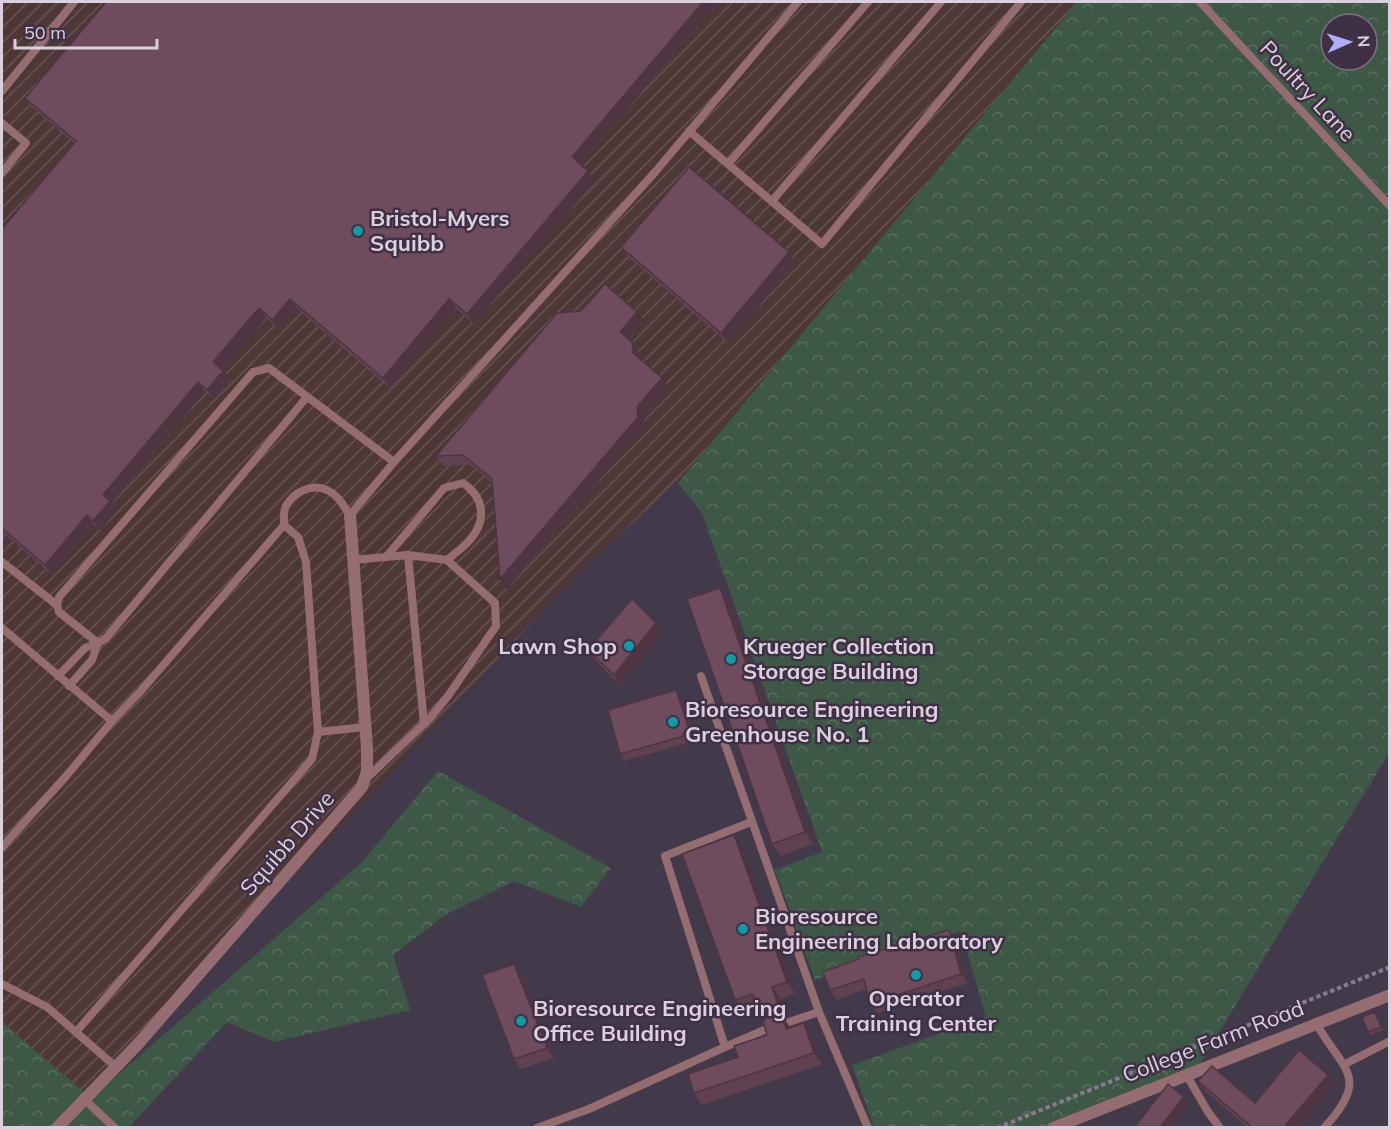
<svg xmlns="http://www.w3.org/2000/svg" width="1391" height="1129" font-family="Mulish,sans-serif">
	<defs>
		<pattern id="industrial-furrows" width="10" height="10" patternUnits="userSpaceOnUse" patternTransform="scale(1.5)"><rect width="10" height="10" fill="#4d3836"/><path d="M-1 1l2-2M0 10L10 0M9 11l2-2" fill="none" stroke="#665453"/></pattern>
		<pattern id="forest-crowns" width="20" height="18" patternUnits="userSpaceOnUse" patternTransform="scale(1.5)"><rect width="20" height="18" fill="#3e5846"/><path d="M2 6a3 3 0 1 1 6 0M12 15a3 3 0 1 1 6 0" fill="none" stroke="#596f60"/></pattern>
	</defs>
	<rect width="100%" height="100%" fill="#403045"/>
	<path fill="url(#industrial-furrows)" d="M2,2h1075l-399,481 -588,615 -88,-76z"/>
	<path fill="#423a4b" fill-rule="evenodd" d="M1202,2h187v1125l-1332,1 526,-560zM1331,24h36v36h-36z"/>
	<g fill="url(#forest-crowns)" fill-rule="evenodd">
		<path d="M1077,2h312v751l-196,322 -127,52h-192l-22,-62 134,-48 -25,-86 -146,49 -40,-110 47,-18 -120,-339 -24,-30zM1331,24h36v36h-36z"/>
		<path d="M438,771l173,97 -30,39 -67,-26 -67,33 -54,41 17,55 -136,32 -47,-20 -98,105h-127v-105l89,76 270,-235z"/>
	</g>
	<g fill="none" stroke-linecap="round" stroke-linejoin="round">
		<path stroke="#887a8c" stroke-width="4" stroke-dasharray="4.5 3" stroke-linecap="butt" d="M997,1128l393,-161"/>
		<g stroke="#956d70" stroke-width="8">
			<path d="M1200,2l190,204"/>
			<path d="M2,91l72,-89"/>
			<path d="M2,123l24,20 -24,30"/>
			<path d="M689,131l133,113 199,-242"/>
			<path d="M728,164l140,-162"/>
			<path d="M772,201l169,-199"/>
			<path d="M307,397l-201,241 -8,5 -39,-31 -2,-7 2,-8 194,-225 16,-4 125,94"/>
			<path d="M284,525l14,12 8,25 12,170 47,-5"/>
			<path d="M408,555l16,169"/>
			<path d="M387,556l57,-68 19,-5c22,15 24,38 6,58 -6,7 -15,13 -22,19"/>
			<path d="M353,560l55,-5 39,5 48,43 1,23 -48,70 -17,21 -64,61"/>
			<path d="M2,562l55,43"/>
			<path d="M2,628l110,93"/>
			<path d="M58,676l27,-28 13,-5 -6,17 -23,26"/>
			<path d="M701,676l118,336 49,116"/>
			<path d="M751,822l-86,34 60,191 44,-19"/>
			<path d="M2,847l66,-73 44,-53 28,-29 144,-167c0,-6 -1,-14 2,-19 8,-14 26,-23 41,-16 11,5 16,15 23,25l44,-53 262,-291 142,-169"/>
			<path d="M2,984l45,23 69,60"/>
			<path d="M789,1022l30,-10"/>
			<path d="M1316,1023c26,47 56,53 8,105"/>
			<path d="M76,1032l236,-273 6,-27"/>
			<path d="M1345,1064l45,-23"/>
			<path d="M1186,1074l22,38 12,16"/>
			<path d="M85,1100l30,28"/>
			<path d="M537,1128l52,-19 136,-62"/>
		</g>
		<g stroke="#956d70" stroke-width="12">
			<path d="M57,1128l81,-84 224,-257 5,-16v-23l-17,-233"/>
			<path d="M1053,1128l337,-133"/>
		</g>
	</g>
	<g fill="#5f4150">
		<path d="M718,2l-138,163 15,16 -121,143 -18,-15 -66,79 -93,-79 -18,21 -13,-12 -44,52 8,11 -16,18 -9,-7 -93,111 5,8 -17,20 -7,-6 -41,50 -50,-43v-303l72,-86 -42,-35 -7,-10z"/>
		<path d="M621,247l168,5 7,10 -68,81 -100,-86z"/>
		<path d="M644,322l-15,18 10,12 1,6 29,29 -25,30 1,10 -138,162 -7,-10 -7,-95 -23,-19 -27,1 -7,-10z"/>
		<path d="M720,588l8,11 85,245 -32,12 -9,-12z"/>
		<path d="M656,623l7,10 -43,52 -25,-25 -7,-10z"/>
		<path d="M681,697l13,42 -6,2v2l-64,18 -4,-7z"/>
		<path d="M742,847l53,146 -14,6 6,17 -2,4 5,7 14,-4 8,12 10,29 -120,41 -8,-12 73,-58 -2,-16 -6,-8 -1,-4 -14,5 -9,-12z"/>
		<path d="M955,940l13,43 -91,30 -7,-9 -3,-15 -31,11 -6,-10z"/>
		<path d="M521,974l33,84 -33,11 -7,-10z"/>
		<path d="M1375,1012l3,4 5,14 -13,5 -2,-3z"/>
		<path d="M1328,1075l7,10 -36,43h-51l-43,-37 -7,-10 57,22z"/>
	</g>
	<g fill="#4e3541">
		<path d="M703,2h15l-140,165 -6,-10z"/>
		<path d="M588,171l7,10 -121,143 -7,-10z"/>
		<path d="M789,252l7,10 -68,81 -7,-10z"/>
		<path d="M290,299l7,10 -18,21 -7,-10z"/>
		<path d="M449,299l7,10 -66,79 -7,-10z"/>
		<path d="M259,308l7,10 -46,54 -7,-10z"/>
		<path d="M637,312l7,10 -17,20 -7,-10z"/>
		<path d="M632,342l7,10 1,10 -7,-9z"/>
		<path d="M223,371l7,10 -16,18 -7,-9z"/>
		<path d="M662,378l7,9 -25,30 1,10 -138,162 -7,-10 137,-172z"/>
		<path d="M198,382l7,10 -93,111 5,8 -17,20 -7,-10 10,-26z"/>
		<path d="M87,515l6,10 -41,50 -7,-10z"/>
		<path d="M720,588l8,11 85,245 -8,-12z"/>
		<path d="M656,623l7,10 -43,52 -6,-10z"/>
		<path d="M676,690l5,7 13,42 -4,-7z"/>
		<path d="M734,835l8,12 53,146 -8,-11z"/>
		<path d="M949,930l6,10 13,43 -7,-9z"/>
		<path d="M514,964l7,10 33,84 -7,-10z"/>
		<path d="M772,987l9,12 6,17 -2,4 5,8 -4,1 -11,-18z"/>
		<path d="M804,1023l8,12 10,29 -8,-11z"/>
		<path d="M1328,1075l7,10 -36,43h-16z"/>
		<path d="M1184,1097l4,7 -19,24h-10z"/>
	</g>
	<g fill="#6f4c5d" stroke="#4e3541" stroke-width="1.5">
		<path d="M106,2h597l-131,155 16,14 -121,143 -18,-15 -66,79 -93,-79 -18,21 -13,-12 -46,54 10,9 -16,19 -9,-8 -95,113 7,6 -17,20 -6,-6 -42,50 -43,-37v-299l74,-88 -51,-43z"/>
		<path d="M689,167l100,85 -68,81 -100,-86z"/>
		<path d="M605,284l32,28 -17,20 12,10 1,11 29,25 -25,29 1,10 -138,162 -8,-100 -29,-24 -27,1 121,-143 24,-2z"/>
		<path d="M720,588l85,244 -33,12 -85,-245z"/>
		<path d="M632,599l24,24 -42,52 -26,-25z"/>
		<path d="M676,690l14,42 -7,2 1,2 -64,18 -12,-44z"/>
		<path d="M734,835l53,147 -15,5 6,18 -3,6 2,4 5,1 4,13 18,-6 10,30 -120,40 -6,-19 50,-17 -4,-11 33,-11 -4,-13 4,-6 -3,-5h-5l-6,-17 -18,6 -53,-146z"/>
		<path d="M949,930l12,44 -91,30 -6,-25 -34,11 -7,-18 36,-13 -1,-2z"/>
		<path d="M514,964l33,84 -33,11 -32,-84z"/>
		<path d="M1375,1012l6,15 -13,5 -6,-15z"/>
		<path d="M1299,1050l29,25 -45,53h-30l-55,-47 14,-15 43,37z"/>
		<path d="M1168,1084l16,13 -25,31h-25z"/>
		<path d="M1336,1123l5,5h-9z"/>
	</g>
	<g fill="#0f9aa8" stroke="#403045" stroke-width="2">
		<circle cx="358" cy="231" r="6"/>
		<circle cx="629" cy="646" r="6"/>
		<circle cx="731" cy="659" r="6"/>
		<circle cx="673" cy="722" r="6"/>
		<circle cx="743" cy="929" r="6"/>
		<circle cx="916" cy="975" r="6"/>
		<circle cx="521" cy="1021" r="6"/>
	</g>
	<g text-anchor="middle" stroke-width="5" stroke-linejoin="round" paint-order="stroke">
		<g font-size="22" fill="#dbd1de" stroke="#403045">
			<text transform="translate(1308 91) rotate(47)" y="8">Poultry Lane</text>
			<text transform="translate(287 843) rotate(-49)" y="8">Squibb Drive</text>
			<text transform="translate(1213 1041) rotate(-21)" y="8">College Farm Road</text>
		</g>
		<g font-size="22" font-weight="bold" fill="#dbd1de" stroke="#403045" text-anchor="start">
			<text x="370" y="226">Bristol-Myers<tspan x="370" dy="25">Squibb</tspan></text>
			<text x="617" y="654" text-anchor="end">Lawn Shop</text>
			<text x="743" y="654">Krueger Collection<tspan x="743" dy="25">Storage Building</tspan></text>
			<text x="685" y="717">Bioresource Engineering<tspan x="685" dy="25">Greenhouse No. 1</tspan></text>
			<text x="755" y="924">Bioresource<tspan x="755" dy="25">Engineering Laboratory</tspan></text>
			<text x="916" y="1006" text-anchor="middle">Operator<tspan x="916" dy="25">Training Center</tspan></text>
			<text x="533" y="1016">Bioresource Engineering<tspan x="533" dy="25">Office Building</tspan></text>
		</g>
	</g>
	<rect width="1391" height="1129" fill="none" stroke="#dbd1de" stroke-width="6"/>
	<g transform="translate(1349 42) rotate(87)"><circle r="28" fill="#403045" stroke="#7e7082" stroke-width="1.5"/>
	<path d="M0-4.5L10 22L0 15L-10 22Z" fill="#aeaefa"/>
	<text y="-9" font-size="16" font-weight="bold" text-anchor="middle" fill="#dbd1de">N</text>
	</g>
	<path d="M15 39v9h142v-9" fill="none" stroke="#dbd1de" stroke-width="3"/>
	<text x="24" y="39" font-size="18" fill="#dbd1de" stroke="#403045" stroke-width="4.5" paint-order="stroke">50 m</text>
</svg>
